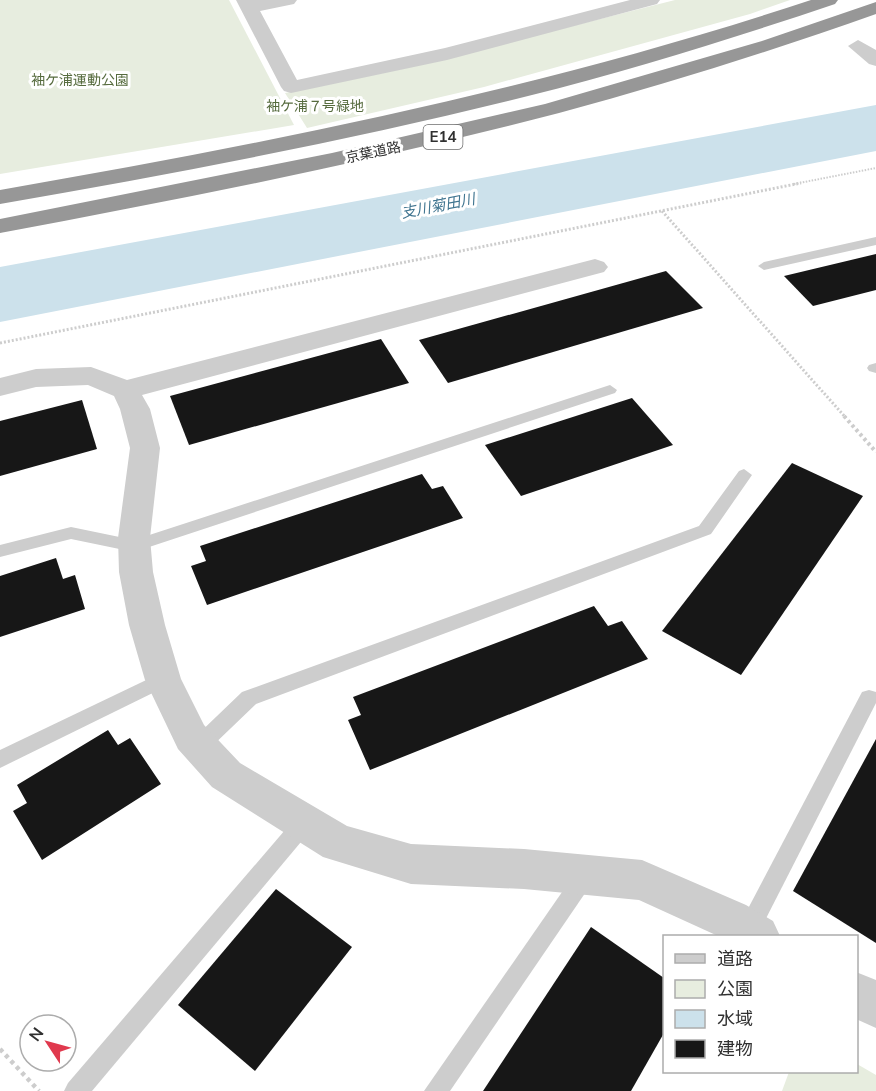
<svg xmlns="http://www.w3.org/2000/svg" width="876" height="1091" font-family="Mulish,'Noto Sans JP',sans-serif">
	<rect width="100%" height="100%" fill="#fff"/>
	<g fill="#e7eddf">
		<path d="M0,0h229l65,125 -294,49z"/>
		<path d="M675,0h115l-40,14 -266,73 -177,41 -22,-35 121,-25z"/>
		<path d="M857,1064l19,11v16h-94l7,-19h67z"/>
	</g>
	<path fill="#cce1eb" d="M876,105v46l-876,171v-55z"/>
	<g fill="#171717">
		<path d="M876,254v36l-63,16 -29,-30z"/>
		<path d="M666,271l37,37 -255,75 -29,-43z"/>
		<path d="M381,339l28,44 -220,62 -19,-49z"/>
		<path d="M632,398l41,47 -152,51 -36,-51z"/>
		<path d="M82,400l15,49 -97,27v-55z"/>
		<path d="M792,463l71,33 -122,179 -79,-44z"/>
		<path d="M422,474l10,15 11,-3 20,32 -256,87 -16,-39 15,-5 -6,-15z"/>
		<path d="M56,558l7,21 12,-4 10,34 -85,28v-61z"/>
		<path d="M594,606l14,20 14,-5 26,38 -278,111 -22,-50 13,-5 -8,-18z"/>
		<path d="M108,730l10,15 12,-7 31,46 -119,76 -29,-49 14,-8 -10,-18z"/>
		<path d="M876,739v204l-83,-52z"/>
		<path d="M276,889l76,58 -97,124 -77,-66z"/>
		<path d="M591,927l73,51v55l-33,58h-148z"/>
	</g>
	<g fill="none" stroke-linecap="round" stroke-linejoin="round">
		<path stroke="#cdcdcd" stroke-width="2" stroke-dasharray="1.5 1.5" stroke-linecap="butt" d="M794,184l82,-16"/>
		<g stroke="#cdcdcd" stroke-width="3" stroke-dasharray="2 2" stroke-linecap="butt">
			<path d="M662,211l184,207"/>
			<path d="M0,343l801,-160"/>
		</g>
		<path stroke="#cdcdcd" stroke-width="4" stroke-dasharray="3 3" stroke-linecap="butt" d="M844,416l32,36"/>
		<path stroke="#cdcdcd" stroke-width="4.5" stroke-dasharray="4 4" stroke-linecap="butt" d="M0,1049l39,42"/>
		<g fill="#cdcdcd" fill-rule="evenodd">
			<path d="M876,237v8l-112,25 -6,-4 6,-4z"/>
			<path d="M876,363v10l-7,-2 -2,-3 2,-3z"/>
			<path d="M610,385l7,5 -2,3 -481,159 -63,-13 -71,18v-12l71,-18 63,13z"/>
			<path d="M744,469l8,6 -41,59 -455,170 -50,48 -7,2 -7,-2 -3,-6 3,-6 50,-48 457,-166 40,-55z"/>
			<path d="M163,672l6,3 3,5 -3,5 -169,83v-18z"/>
			<path d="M869,690l7,2v11l-119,233h-16l-3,-6 3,-8 121,-230z"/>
			<path d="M304,814l7,2 3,7 -3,7 -219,261h-28l4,-8 229,-267z"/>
			<path d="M585,866l7,3 3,7 -3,7 -142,208h-26l154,-222z"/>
		</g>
		<g fill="#cdcdcd" fill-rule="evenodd">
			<path d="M236,0h61l-3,4 -34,7 37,69 148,-32 185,-48h30l-3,4 -210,56 -156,33 -7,-2 -3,-4z"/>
			<path d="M858,40l18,10v16l-7,-2 -21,-18z"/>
			<path d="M595,259l9,3 4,5 -4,5 -462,123 8,14 10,39 -10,90 3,34 12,53 16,54 23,46 36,38 107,63 64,18 113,5 118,11 104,45 27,16 7,15h-62l-79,-36 -115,-11 -113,-5 -88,-27 -111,-70 -34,-38 -33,-69 -16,-55 -10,-53 -1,-34 12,-90 -10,-39 -6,-13 -26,-11 -52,2 -36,9v-18l36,-9 55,-2 36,13z"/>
			<path d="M856,972l20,8v48l-20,-9z"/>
		</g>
		<g fill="#979797" fill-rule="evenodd">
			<path d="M811,0h27l-3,4c-101,34 -203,66 -307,92 -174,44 -351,77 -528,108v-14c276,-48 545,-102 811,-190z"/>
			<path d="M876,2v12c-104,37 -210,70 -317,99 -184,48 -372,85 -559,120v-14l332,-66 213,-49 217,-63z"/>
		</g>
	</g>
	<g text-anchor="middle" stroke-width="6" stroke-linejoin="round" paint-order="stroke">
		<g font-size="14" fill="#566b3e" stroke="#fff">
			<text x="80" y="85">袖ケ浦運動公園</text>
			<text x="315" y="111">袖ケ浦７号緑地</text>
		</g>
		<g font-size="14" fill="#303030" stroke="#fff">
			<text transform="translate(373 152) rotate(-12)" y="5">京葉道路</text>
		</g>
		<rect fill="#fff" stroke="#6e6e6e" stroke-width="1.5" x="423.5" y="125" width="39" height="24" rx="4.5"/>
		<g font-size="15" font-weight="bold" fill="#303030">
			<text x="443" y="142">E14</text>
		</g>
		<g font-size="15" font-style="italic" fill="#407590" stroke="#fff">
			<text transform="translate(438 206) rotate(-11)" y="5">支川菊田川</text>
		</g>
	</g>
	<rect x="663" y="935" width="195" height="138" fill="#ffffff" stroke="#acacac" stroke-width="1.5"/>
	<rect x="675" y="954" width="30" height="9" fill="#cdcdcd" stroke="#acacac" stroke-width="1.5"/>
	<text x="717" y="965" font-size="18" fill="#303030">道路</text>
	<rect x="675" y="980" width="30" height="18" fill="#e7eddf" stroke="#acacac" stroke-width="1.5"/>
	<text x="717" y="995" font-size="18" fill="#303030">公園</text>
	<rect x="675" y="1010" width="30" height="18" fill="#cce1eb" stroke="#acacac" stroke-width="1.5"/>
	<text x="717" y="1025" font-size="18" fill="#303030">水域</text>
	<rect x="675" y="1040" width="30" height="18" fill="#171717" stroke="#acacac" stroke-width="1.5"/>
	<text x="717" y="1055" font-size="18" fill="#303030">建物</text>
	<g transform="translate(48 1043) rotate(306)"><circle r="28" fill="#ffffff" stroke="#acacac" stroke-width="1.5"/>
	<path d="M0-4.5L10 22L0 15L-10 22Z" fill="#e0394e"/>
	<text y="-9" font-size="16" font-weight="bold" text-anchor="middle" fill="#303030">N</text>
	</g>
</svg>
